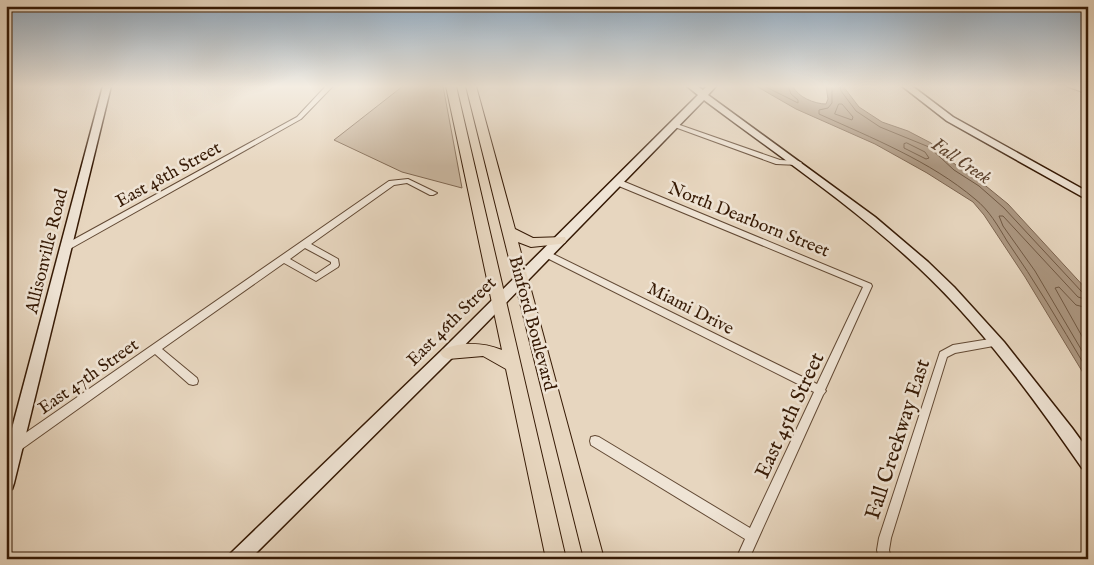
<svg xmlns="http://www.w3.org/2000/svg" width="1094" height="565" font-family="'IM FELL English',serif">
	<rect width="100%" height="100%" fill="#e7d6bf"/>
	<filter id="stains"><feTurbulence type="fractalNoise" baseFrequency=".004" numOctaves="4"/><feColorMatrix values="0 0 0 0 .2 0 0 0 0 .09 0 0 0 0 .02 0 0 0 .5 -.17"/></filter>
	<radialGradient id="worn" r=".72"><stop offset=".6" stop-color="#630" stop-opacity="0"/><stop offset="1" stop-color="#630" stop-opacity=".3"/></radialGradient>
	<path fill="#c9b69f" stroke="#806852" d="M403,86h40l19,102 -60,-16 -68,-32z"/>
	<path fill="#ab9680" stroke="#7c644f" d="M756,86h37c4,11 22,18 33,18l2,-5 -2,-13h17l16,21 23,15 26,9 23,12 26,23 24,16 27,22 80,87v90l-63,-104 -41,-62 -11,-13 -46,-29 -52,-29 -79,-35z"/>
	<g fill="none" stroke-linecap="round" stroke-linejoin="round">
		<g stroke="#705842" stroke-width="1">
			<path d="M764,86l34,17v-3l-7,-6 -3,-8"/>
			<path d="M832,86v17l-4,5 -9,2v4c53,24 111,47 156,85 14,11 23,27 32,42 28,40 53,83 78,125"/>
			<path d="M840,86l1,5 15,20 24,16 49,20 25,23 25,16 25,22 78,84 6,2"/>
			<path d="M839,104h3l11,13 -1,3 -17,-6z"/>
			<path d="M907,143l18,9 4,6 -3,1 -22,-11v-4z"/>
			<path d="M1088,300l-10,-3 -75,-81h-4l4,10 32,45 53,90"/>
			<path d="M1088,308l-12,-3 -17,-18 -4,1 33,59"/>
		</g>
		<path stroke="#705842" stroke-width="2" d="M1084,365l4,7"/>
		<g stroke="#624934" stroke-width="2">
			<g id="street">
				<path d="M326,86h7l-32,33 -233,131h-6l-1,-2 1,-2 235,-129z"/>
				<path d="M1066,86h11l11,4v4z"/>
				<path d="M674,123l106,37 18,1 4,2 -4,2 -22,-1 -104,-38 -1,-1z"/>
				<path d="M408,179l29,14 -4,2h-3l-23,-12 -13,2 -83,59 27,15 1,6 -1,2 -22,14 -32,-18 -122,86 35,29 1,3 -1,3 -4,1 -4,-1 -34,-30 -136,97 -4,1 -4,-1 -1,-4 1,-4 378,-262zM305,248l26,14v2l-15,10 -26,-15z"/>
				<path d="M614,180h6l251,104 1,2 -47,104 1,1 -3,4 -74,164h-13l9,-20 -154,-94 -1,-4 1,-4 4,-1 4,1 151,91 64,-136 -271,-136 -1,-2 1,-2h6l268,132 46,-97 -249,-103z"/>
				<path d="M996,338l3,1 2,3 -2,3 -44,8 -8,4 -56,181 -2,12 2,9h-12l-2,-9 2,-12 61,-186 13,-7z"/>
			</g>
		</g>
		<g stroke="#361a05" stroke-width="3">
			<g id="secondary">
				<path d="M103,86h8l-97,397 -2,6 -6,2v-40z"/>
				<path d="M687,86h10l6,4 4,-4h9l-8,9 167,122 53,45 26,25 50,55 68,86 16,22v20l-6,-2c-49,-71 -101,-142 -164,-201 -66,-62 -142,-113 -214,-167l-251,257 -203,202h-22l3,-6 212,-204 255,-254z"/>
				<path d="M902,86h10l41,31 135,75v8l-141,-79z"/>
			</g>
		</g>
		<g stroke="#361a05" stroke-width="2">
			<g id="primary">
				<path d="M446,86h10l110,473h-20l-40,-190 -23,-13 -35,3 -5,-2 -3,-4 3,-4c20,-7 39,-7 59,1z"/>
				<path d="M466,86h10l39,143 18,9 32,-1 1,3 -1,3 -5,1 -29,3 -13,-5 86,317h-20z"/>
			</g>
		</g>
		<use href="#street" fill="#efe4d5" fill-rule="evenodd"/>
		<use href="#secondary" fill="#efe4d5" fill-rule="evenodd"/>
		<use href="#primary" fill="#e7d6bf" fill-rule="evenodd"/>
	</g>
	<linearGradient id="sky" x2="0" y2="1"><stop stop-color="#8fa8be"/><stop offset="0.52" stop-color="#f4ede2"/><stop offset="1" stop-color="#f4ede2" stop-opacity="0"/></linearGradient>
	<rect width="1094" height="166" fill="url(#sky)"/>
	<g text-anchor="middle" stroke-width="5" stroke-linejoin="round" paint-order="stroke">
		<g font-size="18" fill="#361a05" stroke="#efe4d5">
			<text transform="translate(168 174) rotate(-29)" y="6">East 48th Street</text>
			<text transform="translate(749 219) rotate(22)" y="6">North Dearborn Street</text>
			<text transform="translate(46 251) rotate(-76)" y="6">Allisonville Road</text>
			<text transform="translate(691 308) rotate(27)" y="6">Miami Drive</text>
			<text transform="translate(451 321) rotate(-45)" y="6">East 46th Street</text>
			<text transform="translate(533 323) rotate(75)" y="6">Binford Boulevard</text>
			<text transform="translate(88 376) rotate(-35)" y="6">East 47th Street</text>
		</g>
		<g font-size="19" font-style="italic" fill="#5f4530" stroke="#efe4d5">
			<text transform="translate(962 160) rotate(34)" y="7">Fall Creek</text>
		</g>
		<g font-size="21" fill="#361a05" stroke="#efe4d5">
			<text transform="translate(789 415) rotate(-65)" y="7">East 45th Street</text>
			<text transform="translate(897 439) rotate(-72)" y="7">Fall Creekway East</text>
		</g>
	</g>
	<rect width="1094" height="565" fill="none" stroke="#e7d6bf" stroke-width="25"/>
	<rect x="8" y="8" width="1079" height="550" fill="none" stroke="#361a05" stroke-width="2.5"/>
	<rect x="12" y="12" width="1069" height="540" fill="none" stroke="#361a05"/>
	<rect width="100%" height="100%" filter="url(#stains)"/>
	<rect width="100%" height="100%" fill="url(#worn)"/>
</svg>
